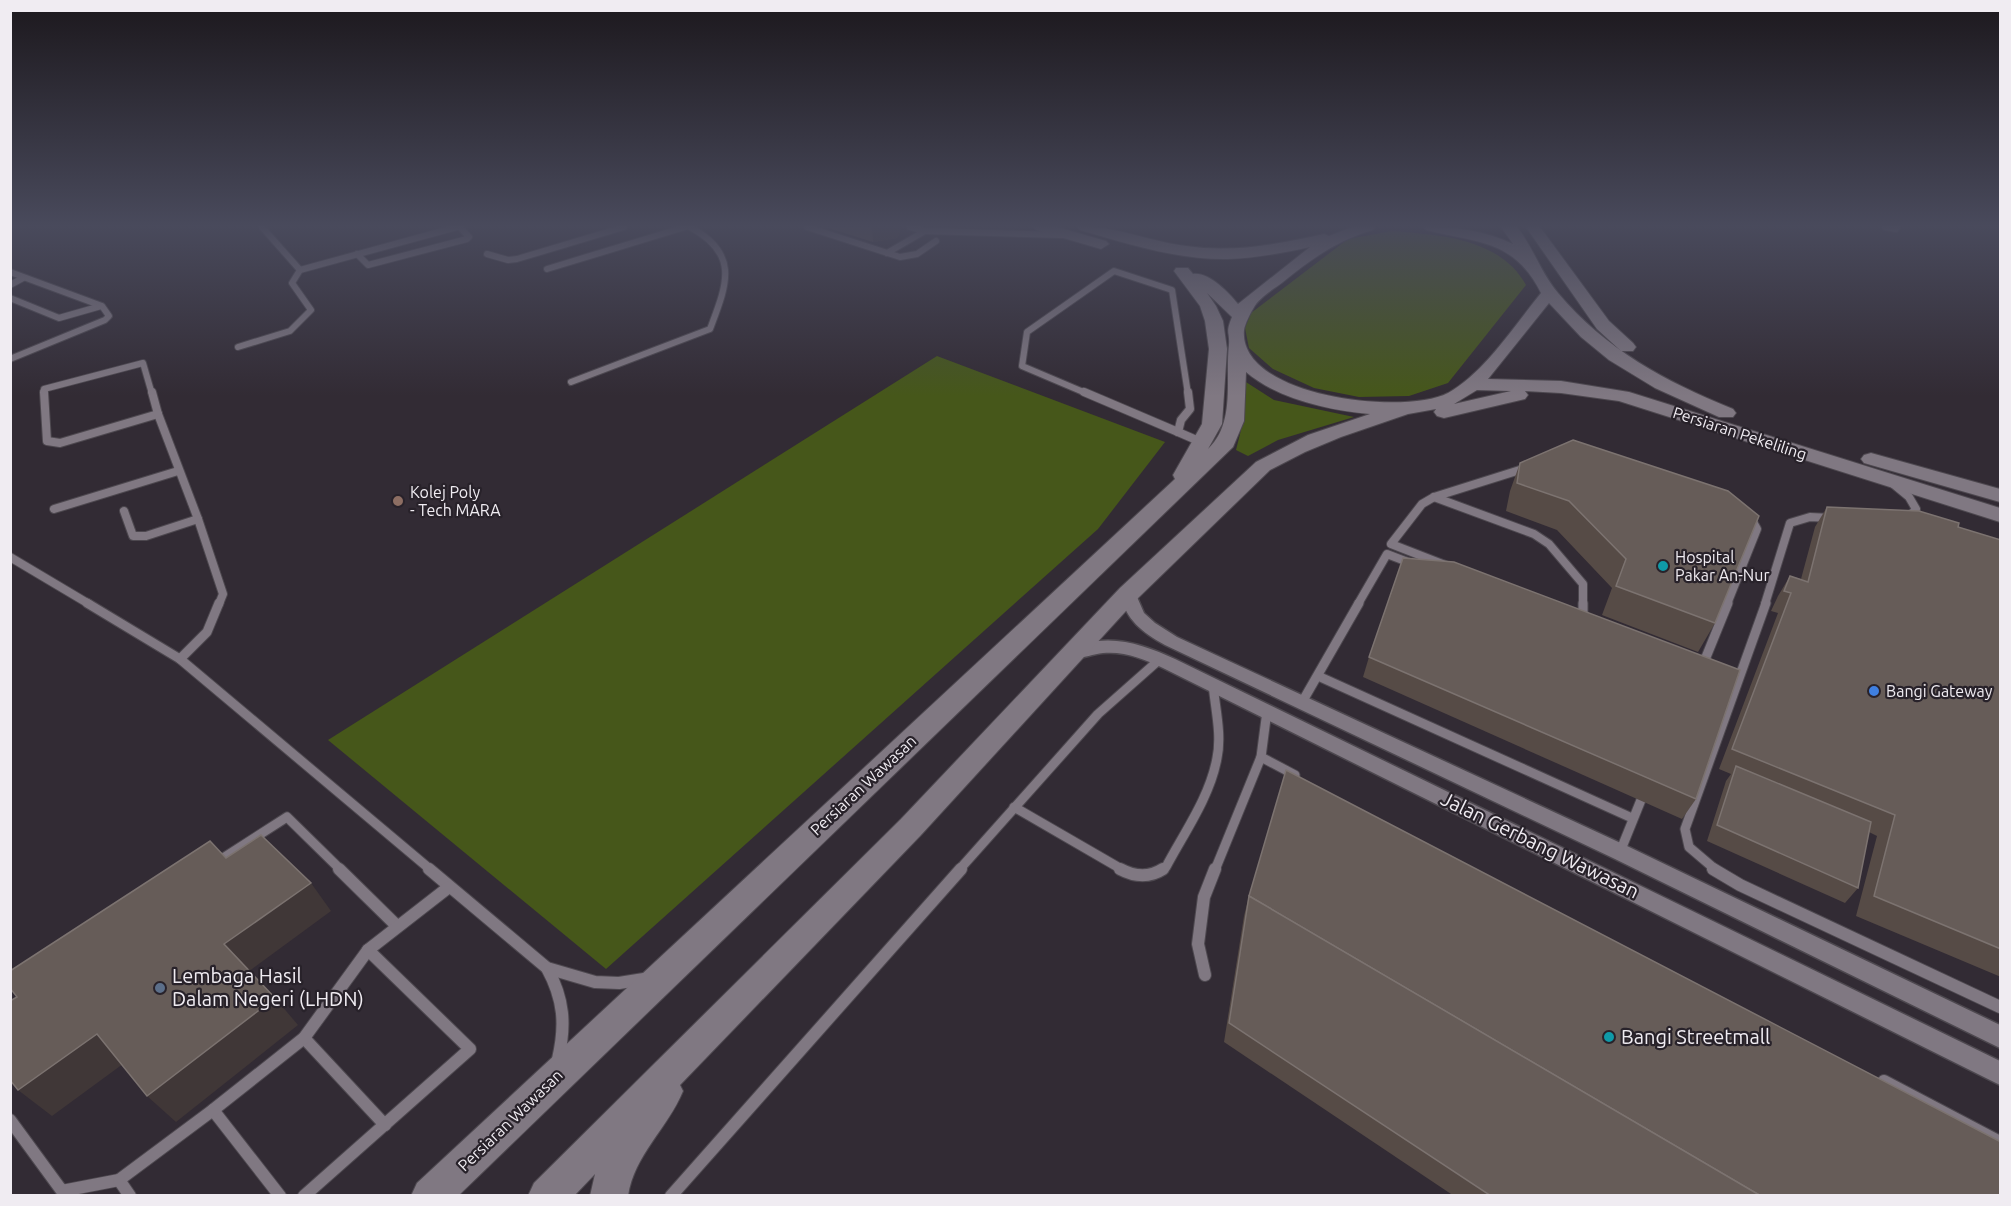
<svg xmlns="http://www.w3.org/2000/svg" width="2011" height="1206" font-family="Ubuntu,sans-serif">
	<rect width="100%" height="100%" fill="#322b34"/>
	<g fill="#46571a">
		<path d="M1392,231c48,4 108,7 134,54l-78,98 -39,13 -50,1 -45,-9 -41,-19 -24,-21 -4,-20 6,-15 97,-74z"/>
		<path d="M937,356l228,86 -67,87 -492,440 -278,-229z"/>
		<path d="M1235,375l39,25 80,17 -76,23 -30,16 -12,-6 5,-20z"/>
	</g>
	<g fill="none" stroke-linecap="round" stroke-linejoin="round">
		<g stroke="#4d484f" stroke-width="8">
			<g id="service-far3">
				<path d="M262,227l38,43"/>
				<path d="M807,227l93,30 17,-3 19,-13"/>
				<path d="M910,227l15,4 137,4"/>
				<path d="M1885,227l11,2 1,-2"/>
				<path d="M887,253l38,-22"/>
				<path d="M357,254l11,11 99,-26 2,-2 -9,-10"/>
				<path d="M487,254l21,6 9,-1 107,-32"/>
				<path d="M547,269l138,-42"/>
				<path d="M10,272l92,34 7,10 -4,4 -95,39"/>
				<path d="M10,285l13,-7"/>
				<path d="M10,298l49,20 42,-12"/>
				<path d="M238,347l52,-16 21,-21 -19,-27 8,-13 157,-43"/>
				<path d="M571,382l139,-53c17,-45 30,-75 -20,-102"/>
				<path d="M44,394v-5l99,-26 9,31"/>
				<path d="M1088,394l-66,-28 5,-34 87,-61 58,19 16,104"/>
			</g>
		</g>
		<g stroke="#4d484f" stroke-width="10">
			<g id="service-far2">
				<path d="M44,392l3,49 13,2 98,-29"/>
				<path d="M152,392l6,22"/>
				<path d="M1084,392l94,40"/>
				<path d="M158,414l40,105 25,75 -4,10"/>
				<path d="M1178,432l23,10"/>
				<path d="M1178,432l3,-12 9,-11 -2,-17"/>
				<path d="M1892,483l17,14 7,12 -7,8"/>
				<path d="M1434,497l100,37 15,10 34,40v20"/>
				<path d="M54,509l124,-38"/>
				<path d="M124,511l9,25h13l52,-17"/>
				<path d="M10,557l79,47"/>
				<path d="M1445,565l-54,-21 31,-40 12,-7 92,-29"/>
				<path d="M1358,604l29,-50 26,10"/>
				<path d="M1727,604l30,-75 -4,-7 -6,-3"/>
				<path d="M1765,604l25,-81 20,-6 20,1"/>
			</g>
		</g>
		<g stroke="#4d484f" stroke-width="11">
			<g id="service-far1">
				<path d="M87,603l93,56 251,211"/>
				<path d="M1583,603v16"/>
				<path d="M180,659l27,-27 12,-29"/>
				<path d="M1702,667l26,-64"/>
				<path d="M1318,676l314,142"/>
				<path d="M1301,704l58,-101"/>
				<path d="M1261,757l34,18"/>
				<path d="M1014,807l109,63"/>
				<path d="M1620,852l21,-52"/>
				<path d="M217,862l70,-45 54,53"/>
				<path d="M959,870l139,-156 61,-54"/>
				<path d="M1161,870l5,-3c18,-34 44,-70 51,-109 5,-24 -2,-50 -4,-74"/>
				<path d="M1215,870l46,-113 6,-46"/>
				<path d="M1716,870l-27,-23 -4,-18 81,-226"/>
			</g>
		</g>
		<g stroke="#4d484f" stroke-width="14">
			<g id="service">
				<path d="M339,869l58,57"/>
				<path d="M429,869l118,99 48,14 24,1 25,-4"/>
				<path d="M1120,869c15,8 29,9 43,0"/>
				<path d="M1713,869l27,16 260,122"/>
				<path d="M547,968c17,31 19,57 11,91"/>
				<path d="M1205,975l-7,-31 6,-47 11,-28"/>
				<path d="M304,1038l81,87"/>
				<path d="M1884,1081l116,61"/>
				<path d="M213,1110l67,86"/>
				<path d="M10,1120l52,71 57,-11 94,-70 91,-72 64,-88 81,-63"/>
				<path d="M119,1180l11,16"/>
				<path d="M304,1196l166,-147 -102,-99"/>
				<path d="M671,1196l290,-327"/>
			</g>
		</g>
		<g stroke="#4d484f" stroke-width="3">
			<g id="minor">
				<path d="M1128,589l6,1 10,23 11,10 22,14 450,209 373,179v23l-387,-190 -448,-213c-23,-13 -39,-25 -45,-51l2,-4z"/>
				<path d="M1098,641c27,-3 53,7 77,18l825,402v24l-837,-417c-19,-9 -38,-17 -60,-15 -12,1 -25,8 -37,4l-3,-4 3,-4z"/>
			</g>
		</g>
		<g stroke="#4d484f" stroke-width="2">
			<g id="secondary">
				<path d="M1033,227h24l49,14 3,3 -8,5 -65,-19z"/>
				<path d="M1077,227c37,-2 73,15 109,19 48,7 92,-2 138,-12l5,2 23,-9h23l-2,3c-35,10 -62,29 -90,52 -9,7 -25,16 -30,27 -3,5 -8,15 -9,21 -6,67 160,86 204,63 36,-20 67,-68 93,-100 -27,-54 -64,-50 -115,-63l-2,-3c31,0 60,3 89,17l-12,-17h16c16,20 24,46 41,66 47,56 108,89 175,116l3,4 -3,4h-14l-64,-29 -46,-28 -28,-23 -32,-34 -61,76 73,2 68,11 371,116v14l-381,-121 -58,-8 -36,-2 3,4 -3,4 -81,19 -7,-2 -3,-4 2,-3 -28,5 -67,23 -36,15 -35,18 -134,130 -215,235 -241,250 3,6c-15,37 -49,64 -55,105h-38l5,-22 -21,22h-46l6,-13 367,-364 219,-231 136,-126 52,-27 62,-21c-42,-4 -92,-15 -124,-42l-2,49 -11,26 -775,749h-47l6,-13 758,-704 -2,-4 29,-51 7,-75 -4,-28 -5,-15 -26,-35 2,-3h12l5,6c16,-2 35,18 45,30l72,-57c-27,6 -54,11 -82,12 -50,1 -100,-15 -148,-29zM1207,293l25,24c-7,17 -2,14 -3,28 -4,33 7,78 -21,104l14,-25 5,-75 -4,-28 -7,-15zM1477,390l34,1 -57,13z"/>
				<path d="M1526,227h14l69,94 24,22 3,4 -3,4h-12l-24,-22z"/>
				<path d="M1871,453l129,36v13l-136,-39 -3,-4 3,-4z"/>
			</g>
		</g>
		<use href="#service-far3" stroke="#807882" stroke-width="6"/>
		<use href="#service-far2" stroke="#807882" stroke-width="8"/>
		<use href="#service-far1" stroke="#807882" stroke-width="9"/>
		<use href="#service" stroke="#807882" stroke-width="12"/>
		<use href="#minor" fill="#807882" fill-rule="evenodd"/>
		<use href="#secondary" fill="#807882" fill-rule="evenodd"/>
	</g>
	<g fill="#564b46">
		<path d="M825,227h75v6l-3,5 -24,4z"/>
		<path d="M1573,440l142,183 -17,29 -96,-37 10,-27 -55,-58 -51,-19 4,-20 10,-28z"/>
		<path d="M1827,507l131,20 43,13v437l-145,-61 21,-80 -8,-4 -11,56 -13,15 -138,-62 19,-60 5,-7 -12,-5 59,-156 -7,-2 7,-15 12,-20 11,3 14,-52z"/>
		<path d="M1369,657l327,142 -14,20 -319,-142z"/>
		<path d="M1249,896l752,300h-547l-230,-154 20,-126z"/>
	</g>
	<g fill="#403737">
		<path d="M872,227h28v6l-3,5 -24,4z"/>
		<path d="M311,883l20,28 -83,61 -24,-28z"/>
		<path d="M275,998l23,27 -122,97 -29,-26z"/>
		<path d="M97,1034l30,27 -75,55 -34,-26z"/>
	</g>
	<g fill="#665c58" stroke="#7c7370" stroke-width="1.5">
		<path d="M1573,440l155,51 31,25 -44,107 -99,-37 10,-27 -57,-58 -52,-18 3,-20z"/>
		<path d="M1827,507l92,4 40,12 -1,4 43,13v409l-127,-53 21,-81 -163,-66 59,-156 -7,-2 6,-15 18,6z"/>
		<path d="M1403,558l51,4 286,108 -44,129 -327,-142z"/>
		<path d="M1736,766l135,56 -13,66 -141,-63z"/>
		<path d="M1286,770l715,372v54h-240l-512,-300z"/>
		<path d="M261,835l50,48 -87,61 51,54 -128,98 -50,-62 -79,56 -8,-10v-79l7,-4 -7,-9v-17l200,-130 16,17z"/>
		<path d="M1249,896l512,300h-270l-262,-173z"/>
	</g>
	<linearGradient id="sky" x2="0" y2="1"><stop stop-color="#1c181d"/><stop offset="0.57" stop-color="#494a5c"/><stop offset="1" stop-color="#494a5c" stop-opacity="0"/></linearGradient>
	<rect width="2011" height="396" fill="url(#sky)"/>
	<circle fill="#8d6e63" stroke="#28222a" stroke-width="2" cx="398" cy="501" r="6"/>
	<g fill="#0f9aa8" stroke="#28222a" stroke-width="2">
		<circle cx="1663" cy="566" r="6"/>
		<circle cx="1609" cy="1037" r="6"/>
	</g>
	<circle fill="#3f7fe0" stroke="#28222a" stroke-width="2" cx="1874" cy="691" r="6"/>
	<circle fill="#5c6f8a" stroke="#28222a" stroke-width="2" cx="160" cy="988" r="6"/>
	<g text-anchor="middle" stroke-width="4.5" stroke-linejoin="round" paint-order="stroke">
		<g font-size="16" fill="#f0ecf2" stroke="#28222a">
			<text transform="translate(1740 433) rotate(18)" y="6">Persiaran Pekeliling</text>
			<text transform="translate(863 785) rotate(-43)" y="6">Persiaran Wawasan</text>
			<text transform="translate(510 1120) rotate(-44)" y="6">Persiaran Wawasan</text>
		</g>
		<g font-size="16" fill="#f0ecf2" stroke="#28222a" text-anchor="start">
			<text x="410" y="498">Kolej Poly<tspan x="410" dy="18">- Tech MARA</tspan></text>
			<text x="1675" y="563">Hospital<tspan x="1675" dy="18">Pakar An-Nur</tspan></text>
			<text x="1886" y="697">Bangi Gateway</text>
		</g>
		<g font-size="20" fill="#f0ecf2" stroke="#28222a">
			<text transform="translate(1540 845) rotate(26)" y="7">Jalan Gerbang Wawasan</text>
		</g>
		<g font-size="20" fill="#f0ecf2" stroke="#28222a" text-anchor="start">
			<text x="172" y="983">Lembaga Hasil<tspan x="172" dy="23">Dalam Negeri (LHDN)</tspan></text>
			<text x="1621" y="1044">Bangi Streetmall</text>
		</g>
	</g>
	<rect width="2011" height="1206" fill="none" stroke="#f0ecf2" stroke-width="24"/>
</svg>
